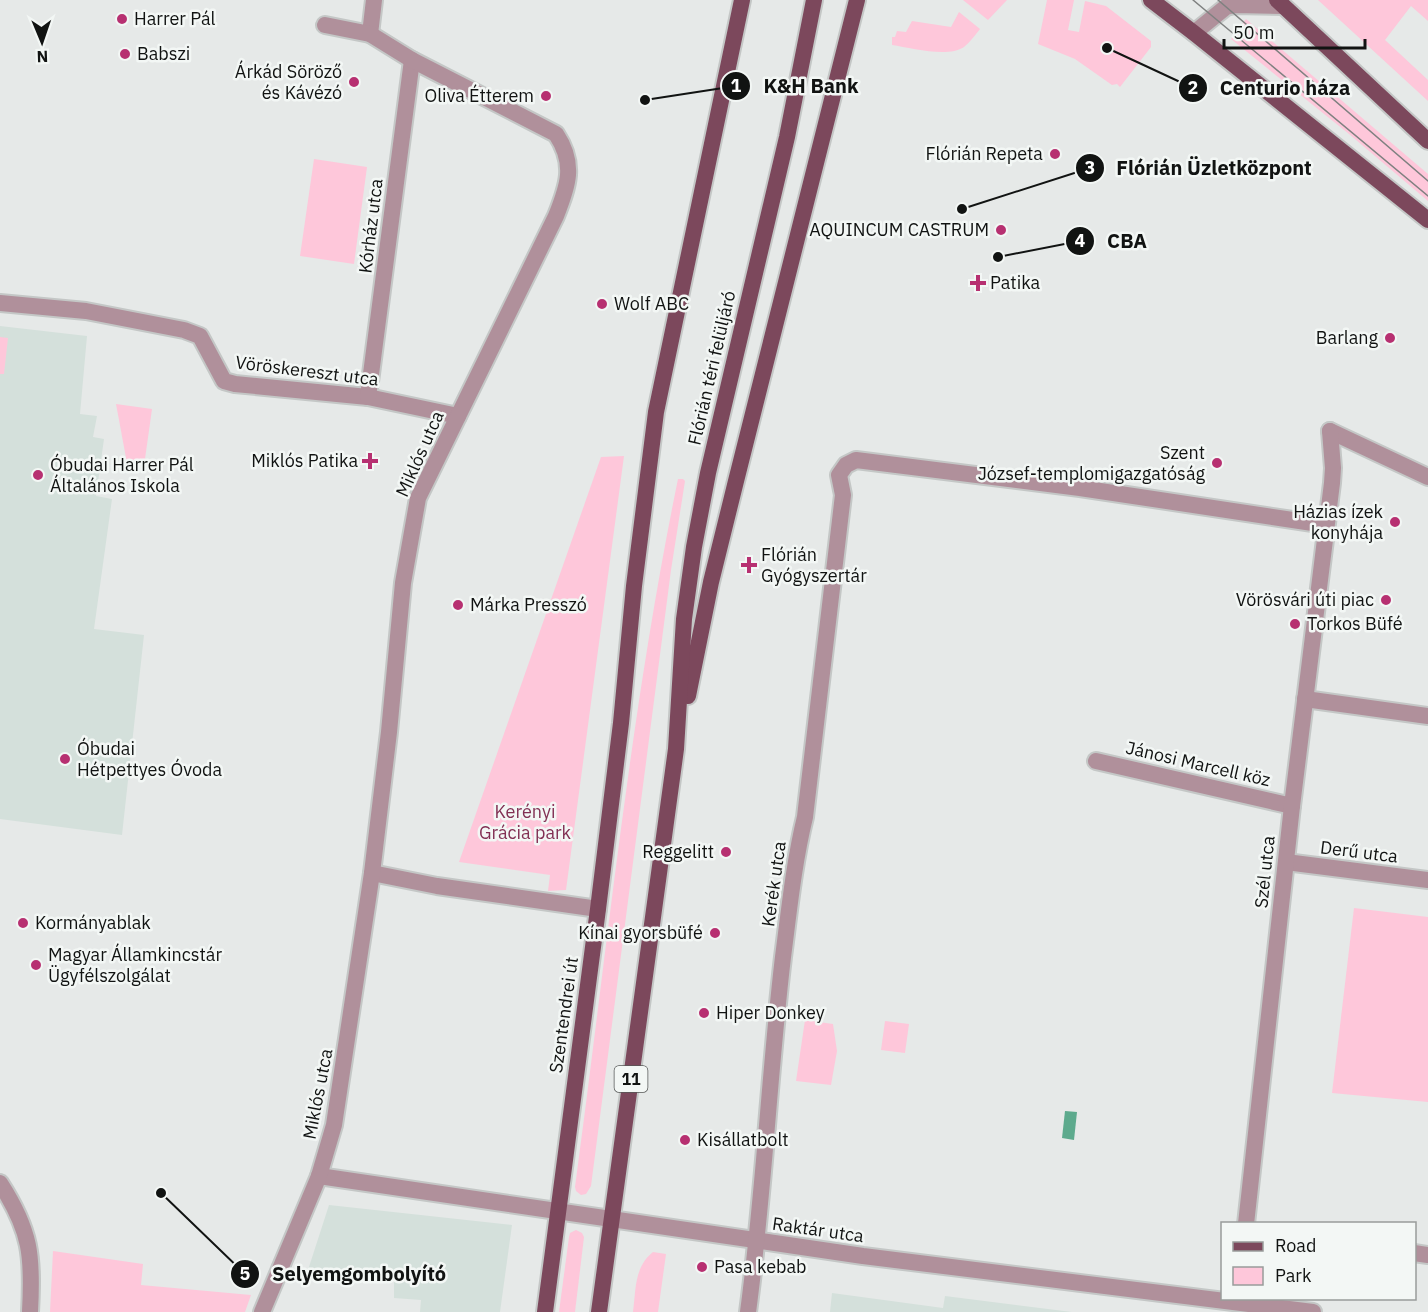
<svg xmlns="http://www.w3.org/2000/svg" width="1428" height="1312" font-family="'IBM Plex Sans',sans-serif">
	<rect width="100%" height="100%" fill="#e6e9e8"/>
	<g fill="#d4e0db">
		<path d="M0,326l87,10 -7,78 17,2 -4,21 11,2 -8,57 16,3 -18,130 50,6 -22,200 -122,-16z"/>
		<path d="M329,1205l183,20 -12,87h-80l1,-12 -27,-2v-22l-50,-2v-2l-36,-2z"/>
		<path d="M832,1293l111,15 2,-12 127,16h-242z"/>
	</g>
	<g fill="#fec7da">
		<path d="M963,0h44l-19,20z"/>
		<path d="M1047,0h27l-6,30 11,2 6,-31 21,5 45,35v6l-31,40 -3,-3 -5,1 -37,-26 -37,-15z"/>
		<path d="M1318,0h110v21l-17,-15 -26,34 43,40v21z"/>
		<path d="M959,12l21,17c-5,6 -10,13 -16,18 -16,11 -53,1 -72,-2v-8h3l2,-6 9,1 6,-11 39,6z"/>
		<path d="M1246,19l182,155v27l-79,-67 -118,-95z"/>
		<path d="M314,159l53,8 -13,97 -54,-8z"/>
		<path d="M0,337l8,1 -4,36h-4z"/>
		<path d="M116,404l36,5 -8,57 -17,-3z"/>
		<path d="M624,456l-58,434 -18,1 2,-16 -91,-13 142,-405z"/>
		<path d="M678,479h5l2,2 -14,89 -80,616 -5,8 -5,1 -5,-4 -1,-4c32,-236 55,-474 103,-708z"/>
		<path d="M1354,908l74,9v185l-96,-9z"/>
		<path d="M805,1020l28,4 4,27 -6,34 -35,-4z"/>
		<path d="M885,1021l24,3 -4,29 -24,-3z"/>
		<path d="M576,1230l6,3 2,4 -9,75h-16l10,-75 1,-4z"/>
		<path d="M53,1251l90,13 -2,21 110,10 -6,17h-195z"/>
		<path d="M653,1252l13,2 -8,58h-25c3,-22 1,-45 20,-60z"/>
	</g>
	<path fill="#5daa8d" d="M1065,1111l12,1 -3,28 -12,-2z"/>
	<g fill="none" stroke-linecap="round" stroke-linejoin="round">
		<g stroke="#c4c7c6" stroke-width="20">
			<g id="minor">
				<path d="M1194,33l32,-26 8,-2 49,1"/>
				<path d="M370,34l4,-34"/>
				<path d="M0,303l86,8 98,19 16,6 24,45 11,3 133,13 90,19"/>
				<path d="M368,397l44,-337"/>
				<path d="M1330,431l98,46"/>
				<path d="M1305,699l123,17"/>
				<path d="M1096,761l196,45"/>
				<path d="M1286,862l142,18"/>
				<path d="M372,873l65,13 161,23"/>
				<path d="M319,1176l544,80 450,56"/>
				<path d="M0,1183c31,48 33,73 30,129"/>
				<path d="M1246,1224l46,-418 40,-323 1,-15 -3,-37"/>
				<path d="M1414,1253l14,2"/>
				<path d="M262,1312l57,-136 15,-51 38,-252 17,-141 14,-149 15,-85 138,-282c12,-30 20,-52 0,-82l-144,-74 -42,-26 -45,-9"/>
				<path d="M748,1312c16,-118 21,-237 35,-355 6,-46 11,-95 22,-140l38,-322 -4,-20 7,-10 10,-5 224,28 246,37"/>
			</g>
		</g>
		<g stroke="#c4c7c6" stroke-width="20">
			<g id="primary">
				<path d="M1151,0l43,33 234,187"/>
				<path d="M1277,0l151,141"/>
				<path d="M688,696l23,-114 25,-101 121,-481"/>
				<path d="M545,1312l53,-403 23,-186 13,-137 22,-174 86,-412"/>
				<path d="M599,1312l77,-563 8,-130 10,-72 14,-74 79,-336 27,-137"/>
			</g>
		</g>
		<use href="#minor" stroke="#b0909b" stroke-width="16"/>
		<use href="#primary" stroke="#7c485c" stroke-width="16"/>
		<g stroke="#7f8180" stroke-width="1.5">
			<path d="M1193,0l235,196"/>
			<path d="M1218,0l210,181"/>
		</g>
	</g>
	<g fill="#b73071" stroke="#f3f7f5" stroke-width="2">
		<circle cx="122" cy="19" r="6"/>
		<circle cx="125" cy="54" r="6"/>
		<circle cx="354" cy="82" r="6"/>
		<circle cx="546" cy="96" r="6"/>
		<circle cx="1055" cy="154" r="6"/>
		<circle cx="1001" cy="230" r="6"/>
		<path d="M975 274h6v6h6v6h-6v6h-6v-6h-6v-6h6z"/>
		<circle cx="602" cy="304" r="6"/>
		<circle cx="1390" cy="338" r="6"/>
		<path d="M367 452h6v6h6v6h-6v6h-6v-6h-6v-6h6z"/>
		<circle cx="1217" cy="463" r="6"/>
		<circle cx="38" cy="475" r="6"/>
		<circle cx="1395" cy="522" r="6"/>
		<path d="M746 556h6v6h6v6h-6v6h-6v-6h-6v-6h6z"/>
		<circle cx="1386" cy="600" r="6"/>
		<circle cx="458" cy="605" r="6"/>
		<circle cx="1295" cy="624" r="6"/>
		<circle cx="65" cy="759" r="6"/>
		<circle cx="726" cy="852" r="6"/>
		<circle cx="23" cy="923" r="6"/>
		<circle cx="715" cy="933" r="6"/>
		<circle cx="36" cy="965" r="6"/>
		<circle cx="704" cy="1013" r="6"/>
		<circle cx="685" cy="1140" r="6"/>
		<circle cx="702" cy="1267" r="6"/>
	</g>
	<g text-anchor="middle" stroke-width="5" stroke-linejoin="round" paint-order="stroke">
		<rect fill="#f3f7f5" stroke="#555756" stroke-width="1.5" x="614.5" y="1066" width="33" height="26" rx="4.5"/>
		<g font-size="16" font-weight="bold" fill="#111312">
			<text x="631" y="1085">11</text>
		</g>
		<g font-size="18" fill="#111312" stroke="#f3f7f5" text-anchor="start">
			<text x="134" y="25">Harrer Pál</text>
			<text x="137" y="60">Babszi</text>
			<text x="342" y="78" text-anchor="end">Árkád Söröző<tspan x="342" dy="21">és Kávézó</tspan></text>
			<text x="534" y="102" text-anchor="end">Oliva Étterem</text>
			<text x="1043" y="160" text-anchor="end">Flórián Repeta</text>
			<text x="989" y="236" text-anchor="end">AQUINCUM CASTRUM</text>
			<text x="990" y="289">Patika</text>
			<text x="614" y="310">Wolf ABC</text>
			<text x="1378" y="344" text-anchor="end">Barlang</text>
			<text x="1205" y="459" text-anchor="end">Szent<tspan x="1205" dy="21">József-templomigazgatóság</tspan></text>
			<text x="358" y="467" text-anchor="end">Miklós Patika</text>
			<text x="50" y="471">Óbudai Harrer Pál<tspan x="50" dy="21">Általános Iskola</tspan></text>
			<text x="1383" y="518" text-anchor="end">Házias ízek<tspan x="1383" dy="21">konyhája</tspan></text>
			<text x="761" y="561">Flórián<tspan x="761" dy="21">Gyógyszertár</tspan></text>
			<text x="1374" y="606" text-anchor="end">Vörösvári úti piac</text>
			<text x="470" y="611">Márka Presszó</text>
			<text x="1307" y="630">Torkos Büfé</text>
			<text x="77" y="755">Óbudai<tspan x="77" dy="21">Hétpettyes Óvoda</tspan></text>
			<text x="714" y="858" text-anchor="end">Reggelitt</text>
			<text x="35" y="929">Kormányablak</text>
			<text x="703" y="939" text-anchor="end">Kínai gyorsbüfé</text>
			<text x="48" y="961">Magyar Államkincstár<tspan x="48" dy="21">Ügyfélszolgálat</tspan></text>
			<text x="716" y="1019">Hiper Donkey</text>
			<text x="697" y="1146">Kisállatbolt</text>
			<text x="714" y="1273">Pasa kebab</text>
		</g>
		<g font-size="18" fill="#111312" stroke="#f3f7f5">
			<text transform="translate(371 226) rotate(-83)" y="6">Kórház utca</text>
			<text transform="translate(712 368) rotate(-77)" y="6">Flórián téri felüljáró</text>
			<text transform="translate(307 371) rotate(7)" y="6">Vöröskereszt utca</text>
			<text transform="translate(420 454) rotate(-66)" y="6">Miklós utca</text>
			<text transform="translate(1198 764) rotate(13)" y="6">Jánosi Marcell köz</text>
			<text transform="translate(1359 852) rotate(7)" y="6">Derű utca</text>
			<text transform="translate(1265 872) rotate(-84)" y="6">Szél utca</text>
			<text transform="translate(774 884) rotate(-82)" y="6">Kerék utca</text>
			<text transform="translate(564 1015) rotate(-82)" y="6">Szentendrei út</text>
			<text transform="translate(318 1094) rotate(-79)" y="6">Miklós utca</text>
			<text transform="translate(818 1230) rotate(8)" y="6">Raktár utca</text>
		</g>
		<g font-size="18" fill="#823054" stroke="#f3f7f5">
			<text x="525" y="818">Kerényi<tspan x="525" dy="21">Grácia park</tspan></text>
		</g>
	</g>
	<path fill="none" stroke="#111312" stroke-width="2" d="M645 100L736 86M1107 48L1193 88M962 209L1090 168M998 257L1080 241M161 1193L245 1274"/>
	<g fill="#111312" stroke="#f3f7f5" stroke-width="2">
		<circle cx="645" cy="100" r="6"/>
		<circle cx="1107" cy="48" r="6"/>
		<circle cx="962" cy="209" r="6"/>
		<circle cx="998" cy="257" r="6"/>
		<circle cx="161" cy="1193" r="6"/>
		<circle cx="736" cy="86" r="15"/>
		<circle cx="1193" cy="88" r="15"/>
		<circle cx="1090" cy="168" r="15"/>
		<circle cx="1080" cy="241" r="15"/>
		<circle cx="245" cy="1274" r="15"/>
	</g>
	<g font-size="18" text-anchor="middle" font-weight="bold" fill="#fff">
		<text x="736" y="92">1</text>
		<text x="1193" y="94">2</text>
		<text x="1090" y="174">3</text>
		<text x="1080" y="247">4</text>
		<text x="245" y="1280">5</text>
	</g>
	<g font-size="20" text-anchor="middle" font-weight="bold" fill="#111312" stroke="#f3f7f5" stroke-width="5" stroke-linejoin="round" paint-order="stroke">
		<text x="811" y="93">K&amp;H Bank</text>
		<text x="1285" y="95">Centurio háza</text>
		<text x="1214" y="175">Flórián Üzletközpont</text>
		<text x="1127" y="248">CBA</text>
		<text x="359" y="1281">Selyemgombolyító</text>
	</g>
	<rect x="1221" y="1222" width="195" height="78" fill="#f3f7f5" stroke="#999c9a" stroke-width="1.5"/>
	<rect x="1233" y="1242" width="30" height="9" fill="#7c485c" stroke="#999c9a" stroke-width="1.5"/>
	<text x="1275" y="1252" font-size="18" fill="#111312">Road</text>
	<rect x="1233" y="1267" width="30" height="18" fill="#fec7da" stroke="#999c9a" stroke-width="1.5"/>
	<text x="1275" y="1282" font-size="18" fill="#111312">Park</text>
	<g transform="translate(42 42) rotate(178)" stroke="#f3f7f5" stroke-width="4.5" paint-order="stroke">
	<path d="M0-4.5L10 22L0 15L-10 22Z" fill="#111312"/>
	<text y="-9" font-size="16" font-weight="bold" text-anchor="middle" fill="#111312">N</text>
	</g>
	<path d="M1224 39v9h141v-9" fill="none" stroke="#111312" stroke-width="3"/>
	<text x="1233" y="39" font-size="18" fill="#111312" stroke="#f3f7f5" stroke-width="4.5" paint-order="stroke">50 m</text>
</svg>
